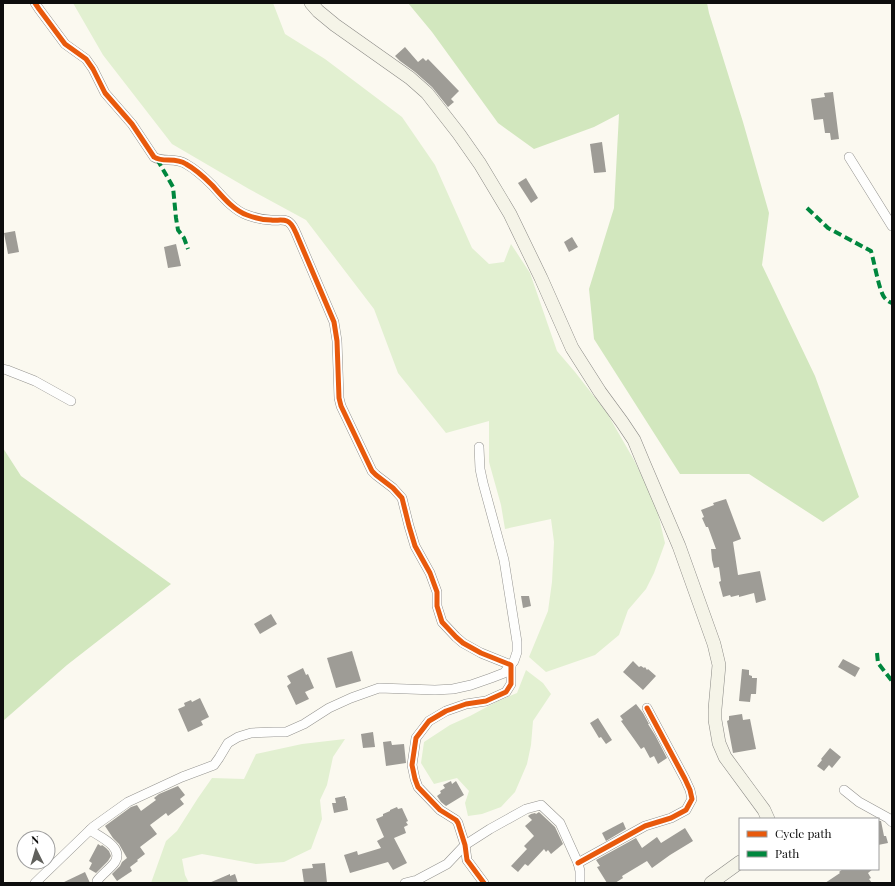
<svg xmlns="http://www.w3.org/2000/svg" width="895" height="886" font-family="'Playfair Display',serif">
	<rect width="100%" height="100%" fill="#fbf9f0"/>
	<g fill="#e2f0d1">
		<path d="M73,3h200l12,31 40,25 77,58 33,48 37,83 17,16 15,-2 7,-18 19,29 27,78 18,21 32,41 27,47 22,45 9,38 -11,30 -8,16 -18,21 -9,25 -24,20 -49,17 -17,-15 19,-46 4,-29 2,-40 -3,-23 -46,10 -4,-24 -12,-43v-41l-43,12 -48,-60 -24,-64 -68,-89 -57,-31 -77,-45 -69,-89z"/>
		<path d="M526,670l17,13 8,11 -18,27 -2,24 -4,19 -12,28 -14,15 -19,7 -14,2 -3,-13 4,-12 -12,-13 -23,6 -13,-21 3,-21 26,-17 20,-9 26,-14 21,-9z"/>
		<path d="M345,739l-12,18 -6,28 -7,15 2,19 -11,30 -27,13 -28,2 -54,-10 -20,5 3,16 4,8h-38l15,-42 11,-10 21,-33 14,-20 32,1 12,-25 46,-10z"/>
	</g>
	<g fill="#d2e7be">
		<path d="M408,3h299l2,10 34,109 26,91 -7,52 53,111 44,121 -36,25 -74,-48h-69l-86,-135 -5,-50 25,-81 5,-94 -25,13 -60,22 -36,-26 -66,-91z"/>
		<path d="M3,448l18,28 150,108 -104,81 -64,56z"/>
	</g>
	<g fill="#9e9c96">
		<path d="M405,47l13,15 5,-4 3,3 2,-2 31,32 -8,8 3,3 -6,5 -16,-20 -17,-15 -15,-11 -5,-5z"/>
		<path d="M833,92l6,47 -8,1 -1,-7h-5l-2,-14 -9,1 -3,-21 14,-2 -1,-4z"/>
		<path d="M602,142l4,30 -12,1 -4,-29z"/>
		<path d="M526,178l12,20 -7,5 -13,-20z"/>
		<path d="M15,231l4,21 -11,2 -4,-21z"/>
		<path d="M572,237l6,10 -9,5 -5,-10z"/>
		<path d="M176,244l5,22 -13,2 -4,-21z"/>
		<path d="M726,499l15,40 -8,3 5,33 22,-4 6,29 -10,3 -2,-10 -15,4v-2l-8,2 -1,-2 -7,2 -4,-15 2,-1 -2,-14 -5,1 -2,-8 -1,-11h5l-8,-22h-2l-4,-9 2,-1 -3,-7 13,-5 -1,-2z"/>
		<path d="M521,596h8l2,10 -8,2z"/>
		<path d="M271,614l6,10 -17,10 -6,-10z"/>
		<path d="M352,651l9,30 -25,7 -9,-30z"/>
		<path d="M843,659l17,9 -5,9 -17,-10z"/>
		<path d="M633,661l6,6 2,-1 3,2 1,-1 2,3 1,-1 8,7 -13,14 -20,-18z"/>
		<path d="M303,668l3,7 2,-1 6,14 -9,4 4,7 -13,6 -9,-19 4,-3 -4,-7z"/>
		<path d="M742,669l7,1v5l3,1v2h5l-1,16h-5l-1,8 -11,-1z"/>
		<path d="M200,698l9,19 -8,4 2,4 -15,7 -10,-23 7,-3 -1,-3 7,-3 1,2z"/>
		<path d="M636,704l7,9 6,11h-1l7,11 12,23 -9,6 -4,-8 -4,2 -6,-11 -3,2 -7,-10 -13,-18 2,-1 -3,-4z"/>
		<path d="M742,714l1,6 7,-1 6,30 -23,4 -6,-32 2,-1v-4z"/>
		<path d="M598,718l14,22 -6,4 -5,-7 -2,1 -9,-15z"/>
		<path d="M373,732l2,15 -12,1 -2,-14z"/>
		<path d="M391,741l1,4 12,-1 2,19 -20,3 -3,-24z"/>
		<path d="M830,748l11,9 -9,11 -3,-3 -5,6 -7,-5 5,-6 -1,-1z"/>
		<path d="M451,781l1,3 4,-3 8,14 -18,11 -5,-4 -4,-6 4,-3 -1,-2 5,-3 -2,-3z"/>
		<path d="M178,786l7,9 -5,4 4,5 -16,12 -2,-3 -16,12 7,9 -17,13 5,7 -8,6 1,1 -8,6 2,4 -15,10 -5,-7 8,-8 2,-4 5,-4 -8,-14 -6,-6 -8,-12 26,-19 6,-2 4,6 15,-11 -2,-2 5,-4z"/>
		<path d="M345,796v2h1l2,12 -14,3 -2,-10h4l-1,-5z"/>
		<path d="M397,807l1,2 4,-1 6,13 -2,1 2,3 -4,2 2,6 -12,5 13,25 -14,7 -5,-8 -38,11 -6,-18 13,-4 1,4 23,-7 -4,-7 7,-4 -8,-18 7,-3v-2l7,-3v-1z"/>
		<path d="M539,812l16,15 8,17 -12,10 -3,-4 -2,2 -2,-3 -16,17 -3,-2 -7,8 -7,-6 16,-17 -3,-3 10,-10 -9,-10 7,-6 -4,-4 3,-2 4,-1 1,1z"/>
		<path d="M878,821h3l3,15h2l2,7 -10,2z"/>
		<path d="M623,822l3,7 -20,12 -4,-8z"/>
		<path d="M685,828l8,13 -23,14 -18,13 -5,-7 -25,15 1,2 -8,5h-8l-10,-16 3,-1 -4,-6 40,-22 6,10 15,-11 4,6z"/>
		<path d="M98,844l3,2 1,-1 4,3 3,3 2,5 -3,5 -12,12 -7,-4 3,-6 -3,-2z"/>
		<path d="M325,863l2,20h-23l-2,-14 11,-1 -1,-4z"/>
		<path d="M843,869h30l-5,4 3,5 -2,1 3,4h-47l15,-10 -1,-1z"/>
		<path d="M85,872l5,11h-28z"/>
		<path d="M230,874v2l5,-2 3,9h-29z"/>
	</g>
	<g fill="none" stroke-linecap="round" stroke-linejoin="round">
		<g stroke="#94938f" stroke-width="10">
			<g id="street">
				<path d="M35,3l4,6 26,35 21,15 7,10 12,24 27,31 22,33c9,6 21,0 32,7 9,5 19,14 26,21 10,11 21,25 35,30 8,3 16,5 24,5 5,1 11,-1 16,1 5,2 7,8 9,12l38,89 3,19 2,57 2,8 31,65 4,4 17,13 9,10 7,28 6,20 15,27 7,19v14l5,16 14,15 7,6 18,10 30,12v19l-5,8 -20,9 -20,3 -20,7 -17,10 -13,17 -4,27 3,14 3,8 22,23 16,10 2,3 7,22 2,15 17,23"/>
				<path d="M849,157l43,69"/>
				<path d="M3,369l4,1 28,11 36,20"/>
				<path d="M844,790l15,12 29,16 4,4"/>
				<path d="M90,830c10,7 34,17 25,32 -5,7 -13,12 -18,19l1,2"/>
				<path d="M578,863l67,-37 26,-8 15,-8 6,-11 -2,-9 -5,-11 -38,-71"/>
				<path d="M35,883l58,-56 35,-25 54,-25 32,-12 5,-7 9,-15 10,-6 13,-4 23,-1h12l18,-8 25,-16 22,-10 28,-10 56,2 18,-1 18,-4 20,-7 13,-5 10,-12 3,-9v-10l-13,-82 -21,-77 -3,-14 -1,-22"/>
				<path d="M405,883l12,-3 30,-16 18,-19 25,-16 36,-20 15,-4 19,18 18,40 2,8v12"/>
			</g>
		</g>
		<g stroke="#8b8a86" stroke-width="14">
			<g id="secondary">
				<path d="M311,3l7,8 17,14 75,53 17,15 32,41 21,30 30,50 31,64 31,70 28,44 22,30 12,18 10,24 35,82 35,98 5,21 -4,44v11l4,23 6,14 39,53 4,9"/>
				<path d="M711,883l29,-21"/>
			</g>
		</g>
		<use href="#street" stroke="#fefefd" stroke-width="9"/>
		<use href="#secondary" stroke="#f5f4e8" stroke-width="13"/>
		<g stroke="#00873e" stroke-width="4" stroke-dasharray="8 4" stroke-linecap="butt">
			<path d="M157,159l16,28 3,31 2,12 6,8 4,11"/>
			<path d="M807,208l21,20 43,23c3,10 8,39 13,46 2,3 5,5 8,6"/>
			<path d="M877,653l1,10 14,18"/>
		</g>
		<g stroke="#fff" stroke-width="8">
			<g id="cycleway">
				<path d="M35,3l4,6 26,35 21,15 7,10 12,24 27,31 22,33c9,6 21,0 32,7 9,5 19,14 26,21 10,11 21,25 35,30 8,3 16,5 24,5 5,1 11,-1 16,1 5,2 7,8 9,12l38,89 3,19 2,57 2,8 31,65 4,4 17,13 9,10 7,28 6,20 15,27 7,19v14l5,16 14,15 7,6 18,10 30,12v19l-5,8 -20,9 -20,3 -20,7 -17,10 -13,17 -4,27 3,14 3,8 22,23 16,10 2,3 7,22 2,15 17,23"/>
				<path d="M578,863l67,-37 26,-8 15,-8 6,-11 -2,-9 -5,-11 -38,-71"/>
			</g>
		</g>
		<use href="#cycleway" stroke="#e8590c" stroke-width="5"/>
	</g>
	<rect width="895" height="886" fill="none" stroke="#0d0d0d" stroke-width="8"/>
	<rect x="739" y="818" width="140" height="52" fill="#ffffff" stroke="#9e9e9e"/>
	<rect x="747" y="831" width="20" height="6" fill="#e8590c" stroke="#9e9e9e"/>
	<text x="775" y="838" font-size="12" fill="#0d0d0d">Cycle path</text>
	<rect x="747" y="851" width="20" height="6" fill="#00873e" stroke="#9e9e9e"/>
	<text x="775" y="858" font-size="12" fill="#0d0d0d">Path</text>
	<g transform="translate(36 850) rotate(355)"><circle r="19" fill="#ffffff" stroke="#9e9e9e"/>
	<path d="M0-3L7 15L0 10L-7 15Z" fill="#60605c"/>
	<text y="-6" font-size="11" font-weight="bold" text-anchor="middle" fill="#0d0d0d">N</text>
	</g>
</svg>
